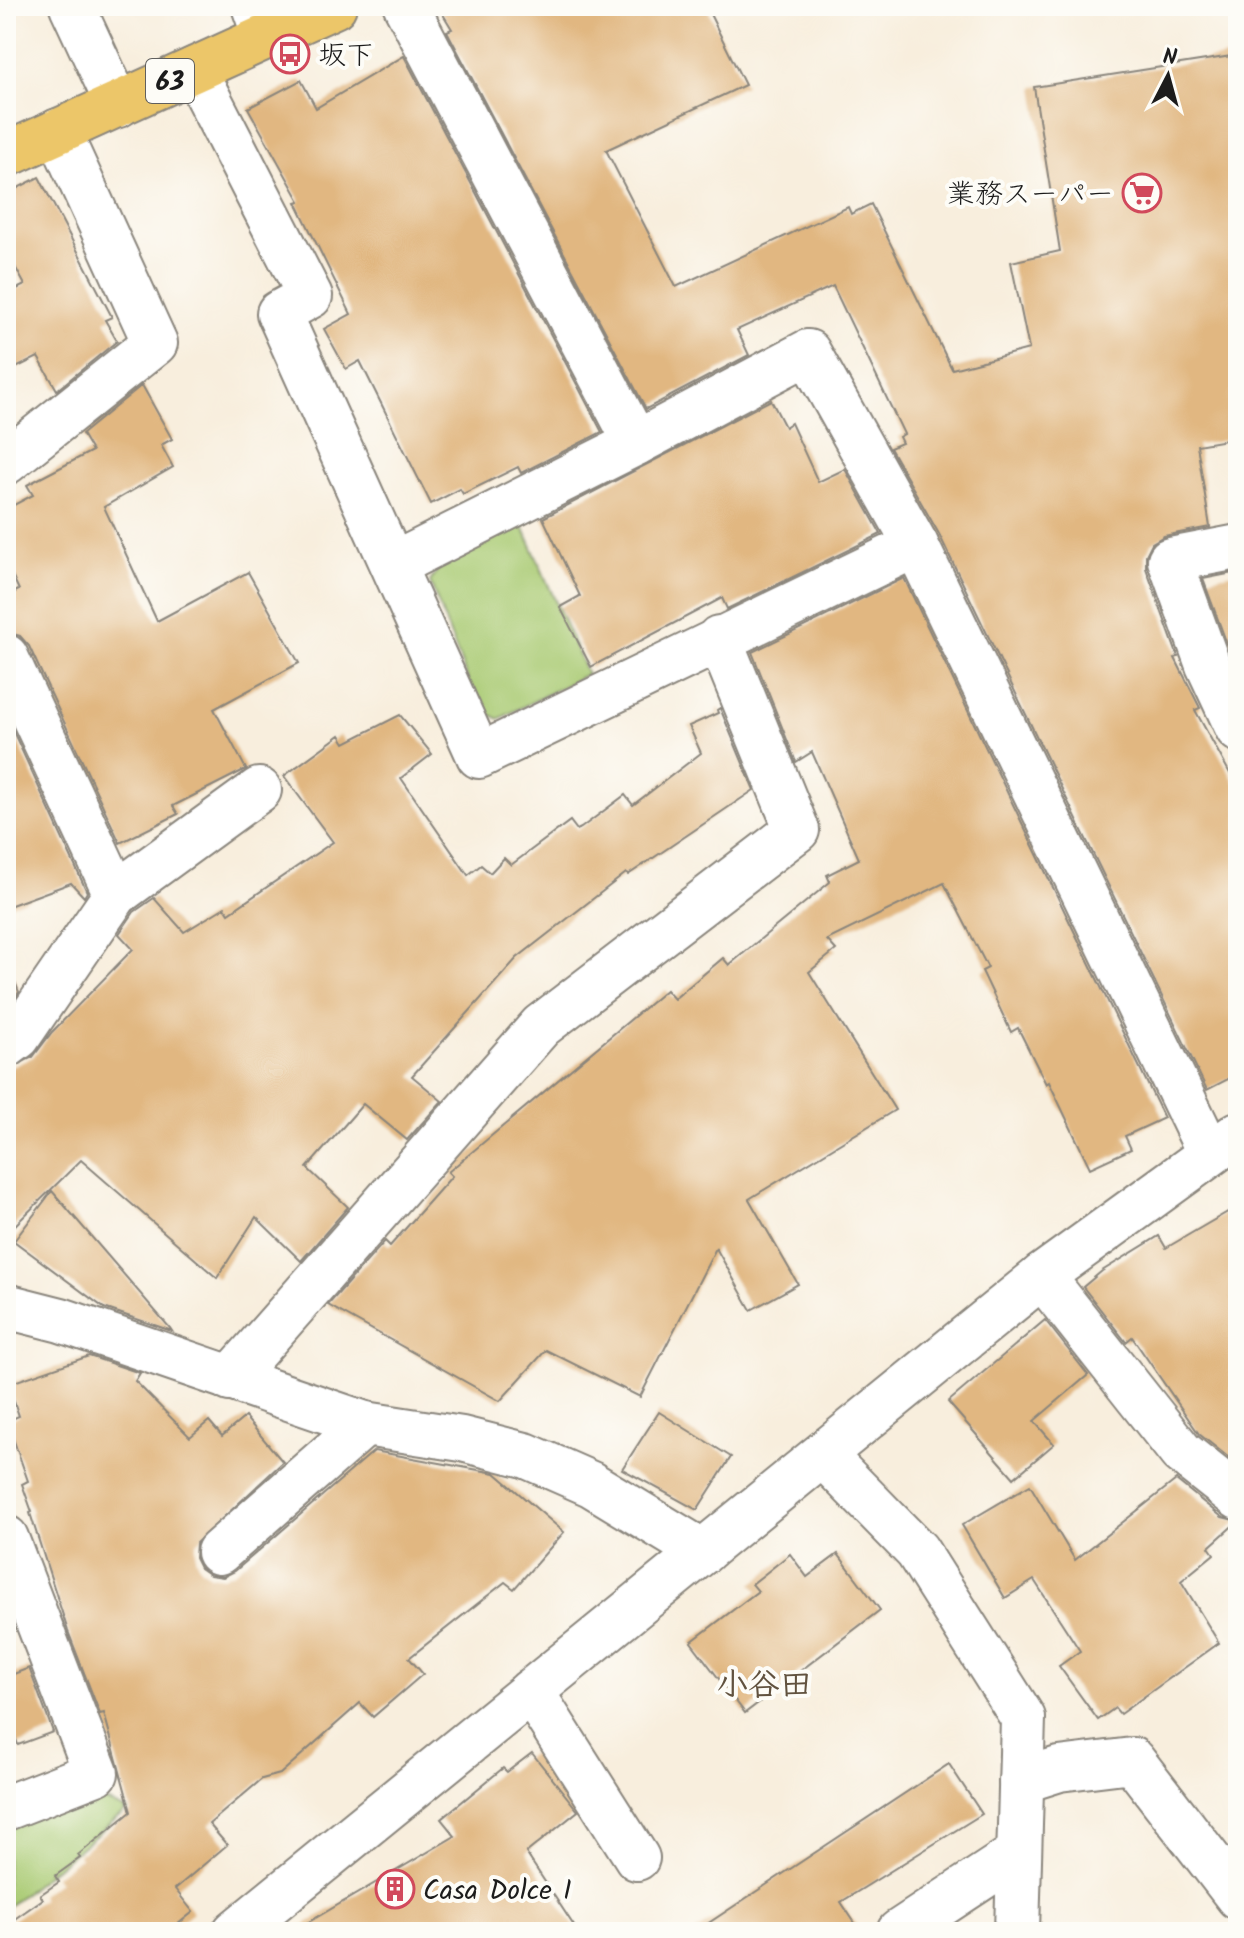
<svg xmlns="http://www.w3.org/2000/svg" width="1244" height="1938" font-family="Kalam,'Klee One',sans-serif">
	<rect width="100%" height="100%" fill="#fdfcf7"/>
	<filter id="ink" filterUnits="userSpaceOnUse"><feTurbulence type="fractalNoise" baseFrequency=".0125" numOctaves="2"/><feDisplacementMap in="SourceGraphic" scale="16" xChannelSelector="R" yChannelSelector="G"/><feConvolveMatrix kernelMatrix="1 2 1 2 8 2 1 2 1" color-interpolation-filters="sRGB"/></filter>
	<filter id="wash" filterUnits="userSpaceOnUse"><feTurbulence type="fractalNoise" baseFrequency=".006" numOctaves="4" result="noise"/><feDisplacementMap in="SourceGraphic" scale="32" xChannelSelector="R" yChannelSelector="G"/><feGaussianBlur stdDeviation="1.8" result="paint"/><feColorMatrix in="noise" values="0 0 0 0 0 0 0 0 0 0 0 0 0 0 0 0 0 1.4 0 .05"/><feComposite in="paint" operator="in"/></filter>
	<g filter="url(#wash)">
		<rect width="100%" height="100%" fill="#f8eedd"/>
		<g fill="#a9ca72" stroke="#627347" stroke-width="2">
			<path d="M521,522l66,152 -88,45 -20,-10 -49,-127 12,-20z"/>
			<path d="M92,1795l35,15 -121,98v-80z"/>
		</g>
		<g id="blocks">
			<g fill="#e1b781">
				<path d="M438,6h268l39,79 -139,65 70,137 172,-80 3,7 20,-10 81,165 77,-20 -18,-87 49,-11 -26,-164 204,-32v383l-41,7 13,82 -46,9 -12,7 -6,12v13l32,89 -3,1 25,50 -5,2 43,78v286l-31,16 -268,-556 -49,-86 12,-5 -3,-6 5,-3 -71,-148 -96,44 12,25 -103,54 -199,-378 5,-2z"/>
				<path d="M404,56l198,376 -81,41 -3,-6 -55,27 -3,-5 -29,15 -71,-143 -14,8 -22,-40 27,-15 -55,-112 4,-1 -52,-93 53,-28 15,28z"/>
				<path d="M39,177l73,140 -7,3 12,21 -60,49 -19,-33 -32,16v-79l19,-9 -19,-35v-56z"/>
				<path d="M142,385l30,54 -11,6 12,22 -69,40 53,114 91,-49 51,91 -85,46 32,60 -73,37 5,8 -58,29 -91,-197 -9,-10 -14,-4v-36l13,-6 -13,-28v-53l27,-14 -6,-10 65,-34 -10,-17z"/>
				<path d="M771,400l14,27 6,-4 27,59 27,-13 36,65 -154,75 -5,-11 -131,69 -31,-60 20,-11 -37,-78z"/>
				<path d="M1238,572v68l-11,4 -24,-65z"/>
				<path d="M904,578l260,540 -39,18 6,13 -41,19 -41,-86 -3,2 -28,-56 -7,4 -29,-61 6,-3 -44,-85 -117,57 9,10 -27,22 86,138 -146,89 49,85 -47,26 -35,-62 -76,149 -94,-47 -46,51 -172,-96 57,-64 5,5 62,-70 -4,-4 218,-182 8,9 49,-41 6,7 101,-83 -3,-7 32,-16 -47,-107 -16,10 -44,-110z"/>
				<path d="M720,708l34,82 -126,85 -2,-2 -109,85 -105,118 30,25 -35,39 -44,-36 -56,64 41,39 -47,54 -45,-44 -39,61 -136,-118 -75,74v-164l27,-13 19,-25 81,-83 -14,-15 15,-22 20,-14 30,34 41,-25 4,6 104,-71 -49,-66 56,-41 5,8 55,-28 32,39 -31,24 67,97 13,-10 9,8 14,-15 7,7 59,-44 7,9 4,-2 44,-33 8,10 68,-52 -12,-27 29,-13 -1,-3z"/>
				<path d="M6,716l81,176 -3,5 -13,-14 -65,24z"/>
				<path d="M10,969l9,23 -13,18v-40z"/>
				<path d="M52,1191l118,137 2,3 -68,-23 -90,-67z"/>
				<path d="M1238,1206v259l-39,-31 -67,-97 -6,5 -43,-55 19,-16 57,-35 7,12z"/>
				<path d="M1045,1320l43,55 -54,46 20,23 -40,34 -66,-76z"/>
				<path d="M89,1356l51,17 -5,8 55,56 19,-16 13,15 23,-19 38,45 -87,81 -1,15 5,10 10,7 13,2 12,-6 139,-120 121,22 69,59 -50,57 -9,-7 -96,76 14,16 -50,43 -13,-14 -80,71 -18,5 -53,45 18,21 -52,44 18,23 -25,20h-162v-7l37,-26 -3,-4 19,-13 -4,-6 25,-18 -2,-3 53,-43 -27,-99 -4,1 -32,-83 -38,-118 2,-1 -10,-28 6,-3 -21,-60 12,-5 -11,-32z"/>
				<path d="M659,1412l72,45 -34,53 -75,-41z"/>
				<path d="M1176,1480l46,37 16,4 -29,26 5,7 -33,27 38,62 -99,71 -5,-6 -17,12 -39,-54 21,-15 -46,-71 -29,18 -43,-73 68,-40 45,75z"/>
				<path d="M790,1554l17,23 31,-23 42,56 -135,103 -54,-71 67,-51 -6,-7z"/>
				<path d="M29,1668l24,64 -35,13 -12,-34v-34z"/>
				<path d="M532,1753l46,58 -52,42 52,79h-286l163,-96 -14,-17 62,-51 4,4z"/>
				<path d="M949,1764l33,50 -141,88 20,30h-166z"/>
			</g>
		</g>
	</g>
	<g filter="url(#ink)">
		<use href="#blocks" fill-opacity="0" stroke="#8a857c" stroke-width="2"/>
		<g fill="none" stroke-linecap="round" stroke-linejoin="round">
			<g stroke="#8a857c" stroke-width="48">
				<g id="minor">
					<path d="M72,6l46,99"/>
					<path d="M254,6l11,31"/>
					<path d="M406,6l230,437 172,-91 108,193 293,607"/>
					<path d="M194,70l116,226 -31,17 200,443 437,-211"/>
					<path d="M6,462l149,-119 -97,-212"/>
					<path d="M1238,547l-68,13 38,105 30,64"/>
					<path d="M395,564l241,-121"/>
					<path d="M6,657l110,237"/>
					<path d="M6,1046l12,-9 98,-143 143,-104"/>
					<path d="M1042,1276l139,176 57,45"/>
					<path d="M6,1306l55,14 304,104 97,15 63,16 66,29 112,68"/>
					<path d="M230,1379l311,-353 256,-196 -78,-192"/>
					<path d="M824,1456l93,95 106,167 -6,214"/>
					<path d="M6,1538l90,235 -90,35"/>
					<path d="M219,1552l146,-128"/>
					<path d="M531,1691l106,167"/>
					<path d="M1021,1781l38,-12 73,-9 106,137"/>
					<path d="M235,1932l807,-656 196,-142"/>
					<path d="M899,1932l120,-79"/>
				</g>
			</g>
			<g stroke="#8a857c" stroke-width="48">
				<path id="major" d="M6,155l328,-149"/>
			</g>
			<use href="#minor" stroke="#fff" stroke-width="44"/>
			<use href="#major" stroke="#ecc669" stroke-width="44"/>
		</g>
	</g>
	<defs>
		<g id="bus-ring" transform="scale(2)"><circle r="9.5" fill="#fdfcf7" stroke="#d1495b" stroke-width="1.5"/><path d="M-5-6H5V4H4V6H2V4H-2V6H-4V4H-5ZM-3.5-4V0h7V-4ZM-3.5 1.2v1.5H-2V1.2ZM2 1.2v1.5H3.5V1.2Z" fill="#d1495b"/></g>
		<g id="supermarket-ring" transform="scale(2)"><circle r="9.5" fill="#fdfcf7" stroke="#d1495b" stroke-width="1.5"/><path d="M-6-5.5h2.5l.6 2H6L4.5 2H-2.5L-4.4-4H-6ZM-1.5 3.2a1.3 1.3 0 1 0 .1 0ZM3 3.2a1.3 1.3 0 1 0 .1 0Z" fill="#d1495b"/></g>
		<g id="building-ring" transform="scale(2)"><circle r="9.5" fill="#fdfcf7" stroke="#d1495b" stroke-width="1.5"/><path d="M-4-6H4V6H1V3H-1V6H-4ZM-2.5-4.3h1.7v1.8h-1.7ZM.8-4.3h1.7v1.8H.8ZM-2.5-1h1.7V.8h-1.7ZM.8-1h1.7V.8H.8Z" fill="#d1495b"/></g>
	</defs>
	<g fill-rule="evenodd">
		<use href="#bus-ring" x="290" y="54"/>
		<use href="#supermarket-ring" x="1142" y="193"/>
		<use href="#building-ring" x="395" y="1889"/>
	</g>
	<g text-anchor="middle" stroke-width="8" stroke-linejoin="round" paint-order="stroke">
		<rect fill="#fdfcf7" stroke="#605f5e" stroke-width="2" x="146" y="59" width="48" height="44" rx="6"/>
		<g font-size="26" font-weight="bold" fill="#1c1c1c">
			<text x="170" y="90">63</text>
		</g>
		<g font-size="28" fill="#1c1c1c" stroke="#fdfcf7" text-anchor="start">
			<text x="318" y="64">坂下</text>
			<text x="1114" y="203" text-anchor="end">業務スーパー</text>
			<text x="423" y="1899">Casa Dolce I</text>
		</g>
		<g font-size="32" font-weight="bold" fill="#61523f" stroke="#fdfcf7">
			<text x="764" y="1695">小谷田</text>
		</g>
	</g>
	<rect width="1244" height="1938" fill="none" stroke="#fdfcf7" stroke-width="32"/>
	<g transform="translate(1168 76) rotate(6)" stroke="#fdfcf7" stroke-width="6" paint-order="stroke">
	<path d="M0-6L14 30L0 20L-14 30Z" fill="#1c1c1c"/>
	<text y="-12" font-size="22" font-weight="bold" text-anchor="middle" fill="#1c1c1c">N</text>
	</g>
</svg>
